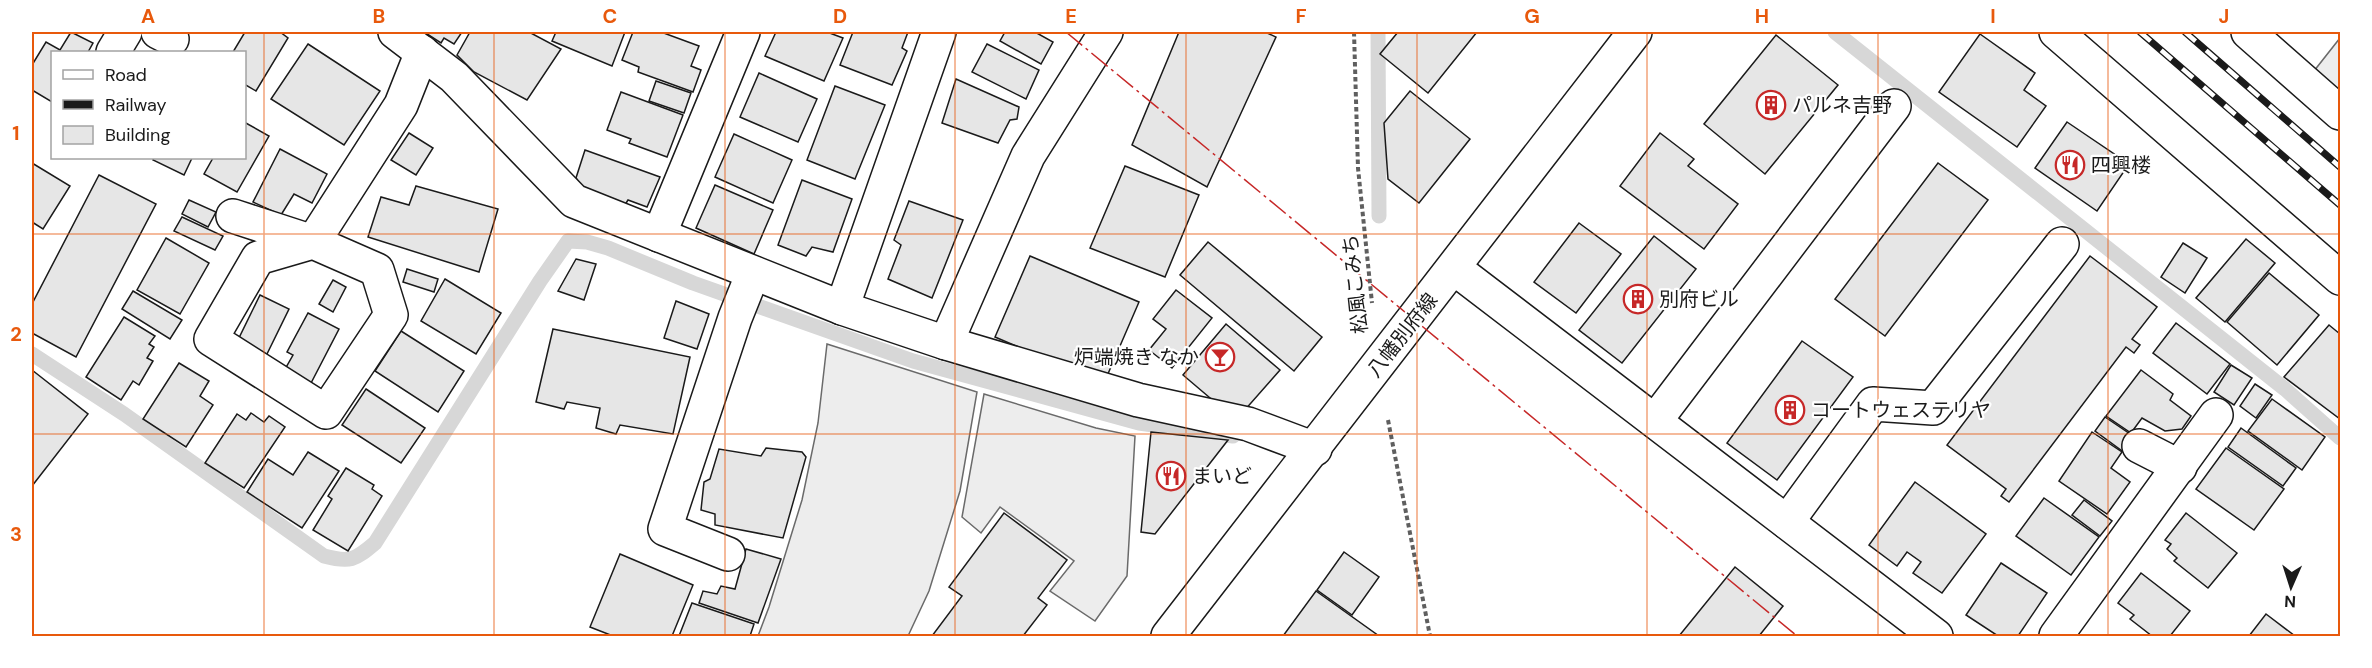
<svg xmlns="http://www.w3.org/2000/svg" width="2372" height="668" font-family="'DM Sans','Noto Sans JP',sans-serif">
	<rect width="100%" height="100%" fill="#fff"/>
	<g fill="#ededed" stroke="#6a6a6a" stroke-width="1.5">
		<path d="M2340,38v55l-26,-22z"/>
		<path d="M827,344l150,48 -17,99 -31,100 -21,45h-150l11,-29 33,-107 16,-77z"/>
		<path d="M984,394l112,34 39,8 -8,140 -32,45 -45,-30 24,-30 -74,-54 -19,26 -19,-16z"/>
	</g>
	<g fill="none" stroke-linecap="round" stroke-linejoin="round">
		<g stroke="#d7d7d7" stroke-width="15">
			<path d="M1378,32l1,184"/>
			<path d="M1835,32l450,357 55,49"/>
			<path d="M32,354l92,60 200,142c26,7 31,4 51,-13l165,-262 28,-40 19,1 21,6 85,35 220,78 226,62 94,13"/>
		</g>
	</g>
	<g fill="#e6e6e6" stroke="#1a1a1a" stroke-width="1.5">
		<path d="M71,32l22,11 -5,9h-36v50l-20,-12v-25l14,-23 14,8z"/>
		<path d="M245,32h35l8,6 -32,53 -12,-7v-32h-11z"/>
		<path d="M424,32h38l-8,12 -10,-6 -3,5z"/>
		<path d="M470,32h59l32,17 -34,51 -53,-28 -17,-17z"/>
		<path d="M556,32h69l-13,34 -60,-25z"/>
		<path d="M633,32h28l38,14 -8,20 10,4 -8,22 -55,-20 1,-5 -17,-7z"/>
		<path d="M776,32h51l16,6 -19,43 -59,-25z"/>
		<path d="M853,32h55l-6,16 5,3 -15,34 -52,-20z"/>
		<path d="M1005,32h30l18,10 -12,22 -41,-23z"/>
		<path d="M1179,32h86l11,5 -69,150 -75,-42z"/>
		<path d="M1398,32h79l-49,61 -48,-39z"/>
		<path d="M1980,34l55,39 -11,17 22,16 -29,41 -78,-55z"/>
		<path d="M1776,35l62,50 -73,89 -61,-50z"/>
		<path d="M308,44l72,47 -36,54 -73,-46z"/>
		<path d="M987,44l52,26 -13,29 -54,-27z"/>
		<path d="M759,73l58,26 -19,43 -58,-25z"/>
		<path d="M956,79l63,28 -2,12 -7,1 -12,23 -56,-20z"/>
		<path d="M656,81l35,12 -7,20 -35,-12z"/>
		<path d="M835,86l50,19 -30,74 -48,-19z"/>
		<path d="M1410,91l60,48 -51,64 -31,-24 -4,-56z"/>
		<path d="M621,92l62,23 -16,42 -38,-14 2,-4 -24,-9z"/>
		<path d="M244,122l25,14 -32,56 -33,-18 9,-16h31z"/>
		<path d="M2067,122l62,42 -32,47 -62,-43z"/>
		<path d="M409,133l24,15 -17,27 -25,-15z"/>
		<path d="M1660,133l34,26 -6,7 50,38 -34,45 -84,-63z"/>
		<path d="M734,134l58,26 -19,43 -58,-26z"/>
		<path d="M280,149l47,25 -15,29 -18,-9 -13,21 -28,-13z"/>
		<path d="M585,150l75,27 -13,30 -19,-7 -5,8 -39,-18 -8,-12z"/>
		<path d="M154,158h38l-8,17 -31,-15z"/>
		<path d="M32,163l38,23 -27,43 -11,-7z"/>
		<path d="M1938,163l50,37 -103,136 -50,-37z"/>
		<path d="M1125,166l74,29 -34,82 -75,-29z"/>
		<path d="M99,175l57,29 -80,153 -44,-24v-29z"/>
		<path d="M802,180l50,19 -19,53 -21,-5 -6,9 -28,-11z"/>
		<path d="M715,185l58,25 -19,44 -58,-26z"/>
		<path d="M416,186l82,23 -19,63 -111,-35 13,-40 28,8z"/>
		<path d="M189,200l27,12 -8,15 -26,-13z"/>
		<path d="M909,201l54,19 -31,78 -44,-19 13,-34 -7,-5z"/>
		<path d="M182,217l41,19 -8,14 -41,-19z"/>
		<path d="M1579,223l42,31 -45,59 -42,-31z"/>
		<path d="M1654,236l42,33 -74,94 -43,-33z"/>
		<path d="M166,238l43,25 -29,51 -43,-24z"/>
		<path d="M2246,239l29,24 -50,59 -29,-24z"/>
		<path d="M1208,242l114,95 -28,34 -114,-96z"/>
		<path d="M2183,243l24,15 -22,35 -24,-16z"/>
		<path d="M1030,256l109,46 -35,81 -109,-46z"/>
		<path d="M2090,256l67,51 -25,32 8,6 -6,8 -8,-6 -117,155 -8,-6 5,-7 -59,-44z"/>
		<path d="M576,259l20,5 -12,36 -26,-9z"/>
		<path d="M407,269l31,10 -4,13 -31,-10z"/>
		<path d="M2269,273l50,42 -42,50 -50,-43z"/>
		<path d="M445,279l56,34 -25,41 -55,-33z"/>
		<path d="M333,280l13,7 -13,25 -14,-8z"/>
		<path d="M1176,290l36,28 -40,50 -23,-18 17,-21 -13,-10z"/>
		<path d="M133,291l49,29 -12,19 -48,-30z"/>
		<path d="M260,295l29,14 -24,49 -29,-14z"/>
		<path d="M676,301l33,13 -12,35 -33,-11z"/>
		<path d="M308,313l31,16 -29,56 -26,-14 9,-16 -6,-3z"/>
		<path d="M124,317l31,19 -6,8 5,3 -7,11 6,3 -14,24 -6,-4 -12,19 -35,-23z"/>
		<path d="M2176,323l54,41 -23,30 -54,-41z"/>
		<path d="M1226,324l54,46 -44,50 -53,-45z"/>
		<path d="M2329,325l11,9v85l-56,-42z"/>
		<path d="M553,329l137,28 -17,77 -53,-9 -4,9 -20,-6 4,-20 -33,-6 -3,7 -28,-7z"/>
		<path d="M401,331l63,40 -26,41 -63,-41z"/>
		<path d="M1802,341l51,36 -76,103 -50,-37z"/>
		<path d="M179,363l30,18 -9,15 13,9 -27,42 -43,-28z"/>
		<path d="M2231,365l21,13 -18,27 -20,-13z"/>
		<path d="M32,370l56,44 -56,72z"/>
		<path d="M2141,370l32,24 -3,6 21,16 -9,13 -17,2 -23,-13 -11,15 -25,-17z"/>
		<path d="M2255,384l17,11 -16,23 -16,-12z"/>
		<path d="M366,389l59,39 -24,35 -59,-38z"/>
		<path d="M2272,399l53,38 -23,33 -54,-39z"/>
		<path d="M251,413l13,9 5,-6 16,11 -41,61 -39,-25 32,-49 9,6z"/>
		<path d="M2105,417l31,21 -11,15 -30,-22z"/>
		<path d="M2241,428l55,40 -13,18 -55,-39z"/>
		<path d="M1151,432l77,8 -73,94 -14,-2z"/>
		<path d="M2092,432l30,20 -11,16 19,14 -23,32 -48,-33z"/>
		<path d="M766,448l36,4 4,5 -23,81 -68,-13v-11l-14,-4 3,-28 6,-3 9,-30 42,7z"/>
		<path d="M2226,448l58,41 -30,41 -58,-41z"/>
		<path d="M308,452l31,19 -37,57 -55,-36 21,-33 25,16z"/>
		<path d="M346,468l28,17 -2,4 10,7 -34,55 -35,-21 19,-31 -4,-3z"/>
		<path d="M1915,482l71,52 -44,59 -29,-20 8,-11 -14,-10 -10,14 -28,-21z"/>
		<path d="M2044,498l55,39 -28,38 -55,-39z"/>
		<path d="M2084,500l28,21 -12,15 -28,-21z"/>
		<path d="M1004,513l63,47 -29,38 9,7 -24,31h-91l30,-40 -13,-9z"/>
		<path d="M2186,513l51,40 -29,35 -34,-27 3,-3 -10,-9 4,-5 -6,-4z"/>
		<path d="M746,549l35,10 -23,64 -59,-20 4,-12 14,3 4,-8 14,3z"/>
		<path d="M1344,552l35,25 -27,38 -35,-25z"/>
		<path d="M620,554l73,31 -21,51h-59l-23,-9z"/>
		<path d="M2001,563l46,30 -29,43h-20l-32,-21z"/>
		<path d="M1735,567l48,39 -24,30h-80z"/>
		<path d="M2141,573l49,38 -20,25h-18l-22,-17 4,-4 -16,-12z"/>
		<path d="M1316,591l63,45h-96z"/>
		<path d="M692,603l62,21 -4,12h-71z"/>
		<path d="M2266,614l29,22h-46z"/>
	</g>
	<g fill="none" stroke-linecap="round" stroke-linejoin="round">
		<g stroke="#1a1a1a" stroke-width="36">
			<g id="minor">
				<path d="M158,32l14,7"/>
				<path d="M395,32l59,45 120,124 268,107 104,35 192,57 110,24 67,25"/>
				<path d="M2056,32l284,246"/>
				<path d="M2248,32l92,81"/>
				<path d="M113,52l12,-20"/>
				<path d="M233,216l80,26 64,28 14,45 -65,97 -115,-73 47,-81 55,-16 88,-137 21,-53"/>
				<path d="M659,235l84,-203"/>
				<path d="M1454,268l482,368"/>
				<path d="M842,308l97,-276"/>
				<path d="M946,343l82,-187 78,-124"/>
				<path d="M1655,421l239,-315"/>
				<path d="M2139,446l41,21"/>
				<path d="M1787,522l86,-118 60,4 129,-164"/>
				<path d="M728,554l-63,-25 70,-211 18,-45"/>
				<path d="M2056,636l160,-221"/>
			</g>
		</g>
		<g stroke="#1a1a1a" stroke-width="36">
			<path id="major" d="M1168,636l467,-604"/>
		</g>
		<g stroke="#5f5f5f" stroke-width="4" stroke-dasharray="4.5 3" stroke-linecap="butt">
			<path d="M1354,32l4,136 14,135"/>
			<path d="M1388,420l42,216"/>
		</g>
		<use href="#minor" stroke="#fff" stroke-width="33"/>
		<use href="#major" stroke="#fff" stroke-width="33"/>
		<g stroke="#1a1a1a" stroke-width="7">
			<g id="rail">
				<path d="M2140,32l200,173"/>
				<path d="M2185,32l155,135"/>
			</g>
		</g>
		<use href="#rail" stroke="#fff" stroke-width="4.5" stroke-dasharray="14" stroke-linecap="butt"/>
		<path stroke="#c62828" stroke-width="1.5" stroke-dasharray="21 4.5 3 4.5" stroke-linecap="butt" d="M1066,32l731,604"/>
	</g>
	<path fill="none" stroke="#e8590c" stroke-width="1.5" stroke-opacity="0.55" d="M264,32v604M494,32v604M725,32v604M955,32v604M1186,32v604M1417,32v604M1647,32v604M1878,32v604M2108,32v604M32,234h2308M32,434h2308"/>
	<defs>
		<g id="building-ring" transform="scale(1.5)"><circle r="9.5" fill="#fff" stroke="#c62828" stroke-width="1.5"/><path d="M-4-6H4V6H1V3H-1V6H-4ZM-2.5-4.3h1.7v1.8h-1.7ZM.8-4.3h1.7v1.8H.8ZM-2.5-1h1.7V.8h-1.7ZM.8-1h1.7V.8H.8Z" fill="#c62828"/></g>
		<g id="restaurant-ring" transform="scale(1.5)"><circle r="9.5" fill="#fff" stroke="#c62828" stroke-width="1.5"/><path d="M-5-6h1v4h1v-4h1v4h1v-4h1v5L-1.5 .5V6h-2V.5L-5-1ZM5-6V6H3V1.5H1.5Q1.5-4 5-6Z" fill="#c62828"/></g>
		<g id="bar-ring" transform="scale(1.5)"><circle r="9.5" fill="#fff" stroke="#c62828" stroke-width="1.5"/><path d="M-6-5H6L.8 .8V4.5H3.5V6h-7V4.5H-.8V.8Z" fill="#c62828"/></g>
	</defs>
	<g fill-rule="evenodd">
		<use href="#building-ring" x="1771" y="105"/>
		<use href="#restaurant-ring" x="2070" y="165"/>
		<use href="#building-ring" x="1638" y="299"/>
		<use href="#bar-ring" x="1220" y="357"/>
		<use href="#building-ring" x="1790" y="410"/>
		<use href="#restaurant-ring" x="1171" y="476"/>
	</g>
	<g text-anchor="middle" stroke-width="4.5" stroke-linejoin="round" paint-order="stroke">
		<g font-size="20" fill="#1a1a1a" stroke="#fff" text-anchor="start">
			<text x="1792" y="112">パルネ吉野</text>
			<text x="2091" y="172">四興楼</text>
			<text x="1659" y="306">別府ビル</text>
			<text x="1199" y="364" text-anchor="end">炉端焼き なか</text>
			<text x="1811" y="417">コートウェステリヤ</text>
			<text x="1192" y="483">まいど</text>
		</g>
		<g font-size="20" fill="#1a1a1a" stroke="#fff">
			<text transform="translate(1355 284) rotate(-96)" y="7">松風こみち</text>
			<text transform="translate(1402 335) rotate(-52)" y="7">八幡別府線</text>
		</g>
	</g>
	<rect width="2372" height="668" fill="none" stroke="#ffffff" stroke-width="66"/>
	<rect x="51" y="51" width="195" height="108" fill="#ffffff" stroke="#a3a3a3" stroke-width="1.5"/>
	<rect x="63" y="70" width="30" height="9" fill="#ffffff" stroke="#a3a3a3" stroke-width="1.5"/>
	<text x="105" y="81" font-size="18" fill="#1a1a1a">Road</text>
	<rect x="63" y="100" width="30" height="9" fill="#1a1a1a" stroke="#a3a3a3" stroke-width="1.5"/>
	<text x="105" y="111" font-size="18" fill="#1a1a1a">Railway</text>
	<rect x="63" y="126" width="30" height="18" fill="#e6e6e6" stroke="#a3a3a3" stroke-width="1.5"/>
	<text x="105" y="141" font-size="18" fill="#1a1a1a">Building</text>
	<g transform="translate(2291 587) rotate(183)" stroke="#ffffff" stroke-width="4.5" paint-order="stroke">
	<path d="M0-4.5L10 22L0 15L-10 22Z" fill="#1a1a1a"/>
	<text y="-9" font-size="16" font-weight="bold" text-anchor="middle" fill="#1a1a1a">N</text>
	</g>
	<rect x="33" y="33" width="2306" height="602" fill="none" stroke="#e8590c" stroke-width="2"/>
	<g font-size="20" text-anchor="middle" font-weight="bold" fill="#e8590c">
		<text x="148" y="23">A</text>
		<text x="379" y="23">B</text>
		<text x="610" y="23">C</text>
		<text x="840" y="23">D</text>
		<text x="1071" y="23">E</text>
		<text x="1301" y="23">F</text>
		<text x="1532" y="23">G</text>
		<text x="1762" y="23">H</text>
		<text x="1993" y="23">I</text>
		<text x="2224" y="23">J</text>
		<text x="16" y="140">1</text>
		<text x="16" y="341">2</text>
		<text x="16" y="541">3</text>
	</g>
</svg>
